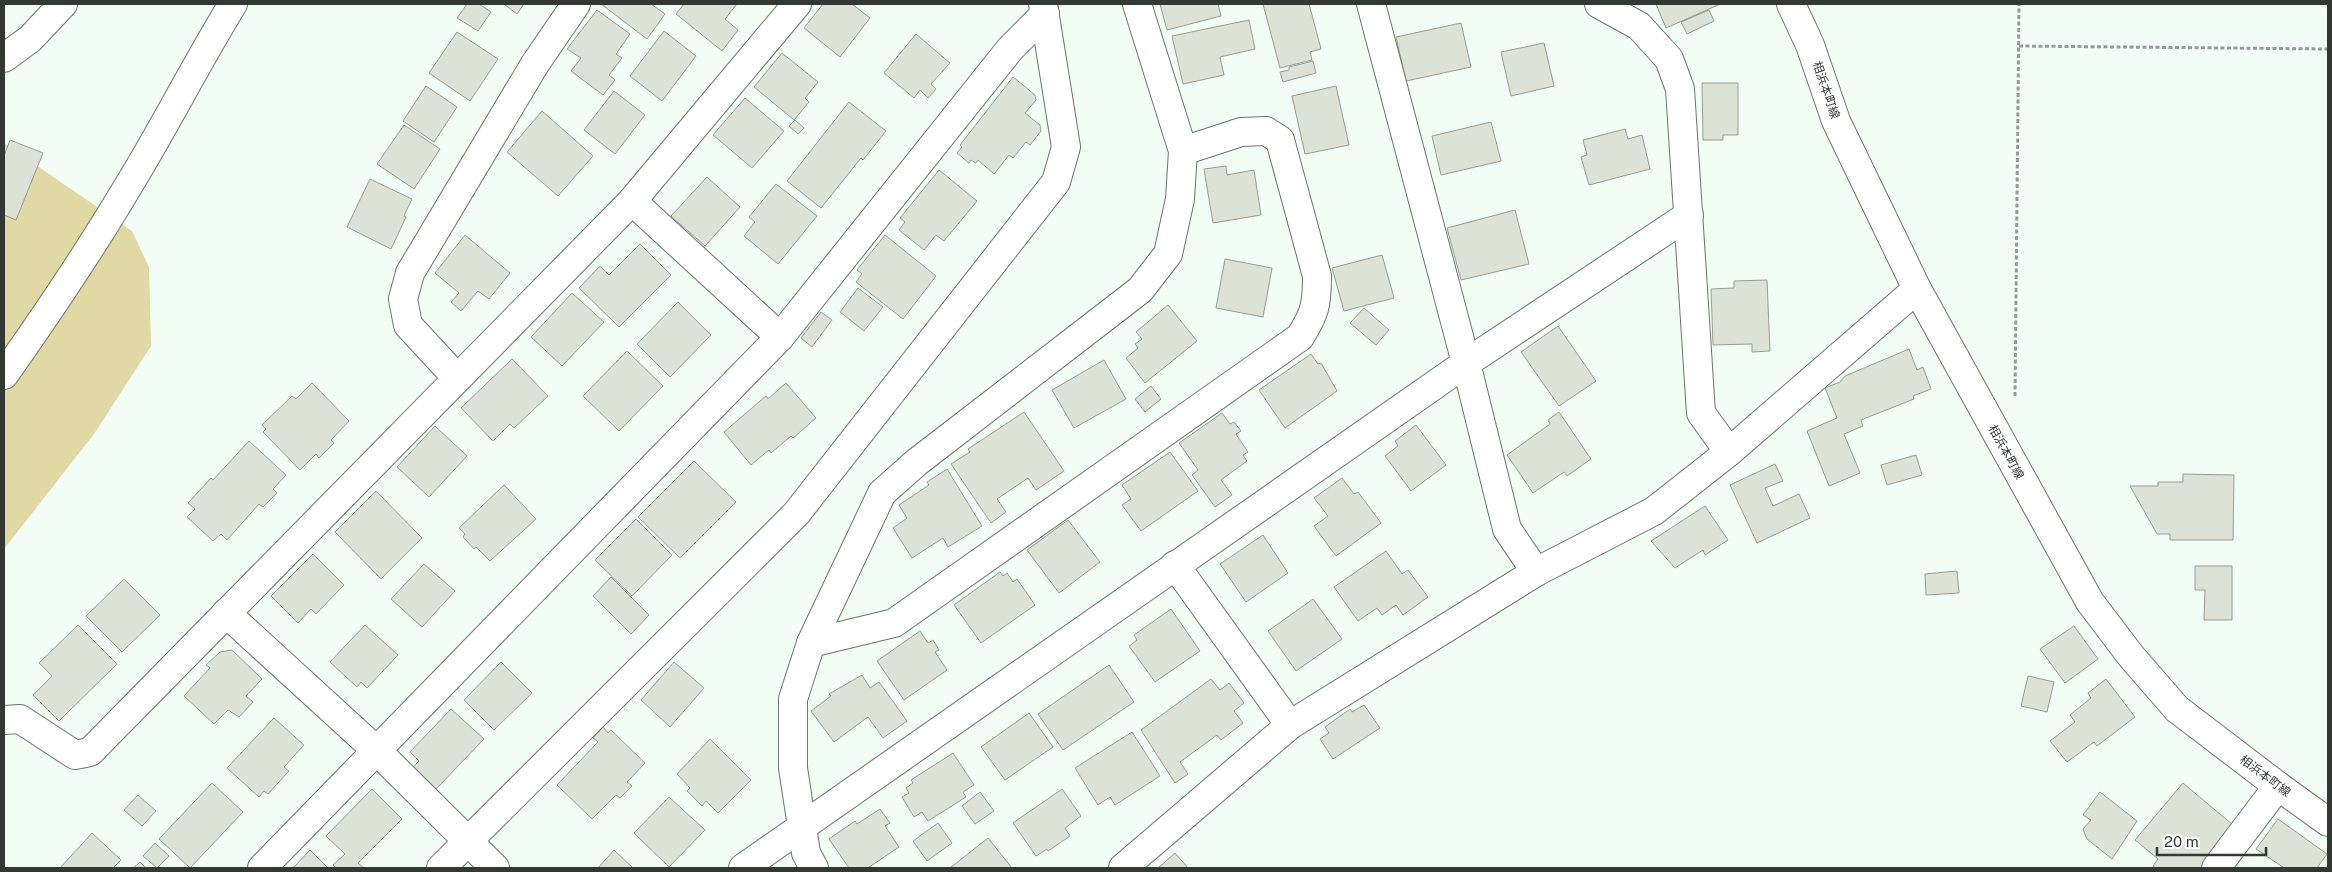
<svg xmlns="http://www.w3.org/2000/svg" width="2332" height="872" font-family="'Public Sans','Noto Sans JP',sans-serif">
	<rect width="100%" height="100%" fill="#f2fef5"/>
	<path fill="#e1d9a3" d="M4,143l128,88 17,36 2,79 -57,88 -90,115z"/>
	<g fill="#dce2d6" stroke="#979c90">
		<path d="M467,4h12l12,8 -13,19 -21,-13z"/>
		<path d="M504,4h20l-7,10z"/>
		<path d="M601,4h50l14,10 -18,25z"/>
		<path d="M684,4h53l-12,15 13,11 -16,21 -46,-37z"/>
		<path d="M823,4h29l18,14 -30,39 -36,-29z"/>
		<path d="M1160,4h58l3,12 -54,14z"/>
		<path d="M1263,4h46l12,45 -11,3 2,8 -32,8z"/>
		<path d="M1656,4h62v1l-52,23z"/>
		<path d="M597,10l33,24 -14,20 6,4 -13,17 6,5 -12,15 -32,-24 10,-13 -14,-9z"/>
		<path d="M1709,10l5,11 -27,13 -6,-12z"/>
		<path d="M1249,20l6,29 -35,8 4,18 -41,9 -11,-48z"/>
		<path d="M1461,23l10,44 -65,14 -10,-44z"/>
		<path d="M664,31l32,25 -34,45 -32,-25z"/>
		<path d="M457,32l41,27 -28,42 -41,-28z"/>
		<path d="M916,34l34,29 -19,21 5,5 -8,9 -8,-8 -6,8 -30,-25z"/>
		<path d="M1544,43l10,43 -43,10 -10,-44z"/>
		<path d="M782,53l36,29 -13,16 4,4 -15,18 -40,-33z"/>
		<path d="M1313,61l3,12 -33,9 -3,-10 9,-2v-3z"/>
		<path d="M1013,77l22,18 1,5 -11,13 15,12 1,6 -11,14 -4,-3 -13,16 -4,-3 -15,19 -16,-14 -2,3 -5,-3 -2,3 -12,-10 5,-6 -2,-2z"/>
		<path d="M1702,83h36v52h-15v5h-20z"/>
		<path d="M426,86l31,21 -23,35 -31,-21z"/>
		<path d="M1336,86l13,59 -44,9 -13,-58z"/>
		<path d="M614,91l31,24 -30,39 -31,-24z"/>
		<path d="M745,98l39,33 -32,37 -39,-33z"/>
		<path d="M849,102l37,29 -23,29 -2,-2 -40,50 -34,-27z"/>
		<path d="M542,111l51,45 -35,40 -51,-44z"/>
		<path d="M795,120l9,8 -6,6 -9,-8z"/>
		<path d="M1491,122l10,39 -60,14 -9,-39z"/>
		<path d="M404,125l36,24 -26,40 -37,-25z"/>
		<path d="M1625,129l3,10 14,-4 8,34 -61,16 -8,-28 6,-2 -4,-15z"/>
		<path d="M10,140l33,13 -27,67 -12,-5v-59z"/>
		<path d="M1226,166l1,9 27,-5 7,45 -48,8 -9,-54z"/>
		<path d="M939,170l38,31 -33,40 -8,-6 -12,15 -25,-20 6,-8 -5,-4z"/>
		<path d="M707,177l33,30 -35,39 -34,-30z"/>
		<path d="M370,179l42,20 -8,17 2,1 -15,32 -44,-22z"/>
		<path d="M776,184l41,32 -39,48 -34,-28 11,-14 -6,-5z"/>
		<path d="M1515,210l14,54 -68,16 -14,-52z"/>
		<path d="M465,235l45,38 -21,26 -11,-8 -17,20 -10,-9 8,-9 -24,-20z"/>
		<path d="M885,235l51,41 -33,43 -47,-37 6,-8 -5,-4z"/>
		<path d="M640,244l31,31 -52,52 -40,-39 21,-22 9,9z"/>
		<path d="M1382,255l12,43 -50,13 -12,-43z"/>
		<path d="M1225,259l47,9 -9,49 -47,-9z"/>
		<path d="M1767,280l3,71 -18,1v-8l-39,1 -2,-56 23,-1v-7z"/>
		<path d="M858,288l25,19 -19,24 -24,-19z"/>
		<path d="M572,293l32,29 -42,44 -31,-29z"/>
		<path d="M678,302l33,33 -41,42 -33,-33z"/>
		<path d="M1168,305l29,36 -52,42 -19,-25 12,-10 -3,-4 7,-5 -6,-7z"/>
		<path d="M1364,308l25,22 -13,15 -26,-22z"/>
		<path d="M821,312l11,8 -20,27 -11,-9z"/>
		<path d="M1558,326l38,55 -37,25 -38,-54z"/>
		<path d="M1909,349l8,21 6,-3 8,22 -18,7 1,3 -53,21 2,6 -19,8 16,39 -31,13 -22,-55 30,-13 -12,-30 15,-6 5,-6z"/>
		<path d="M627,351l36,35 -44,45 -36,-35z"/>
		<path d="M1311,354l7,10 3,-1 16,28 -52,37 -26,-38z"/>
		<path d="M512,359l36,37 -34,32 -4,-4 -17,17 -32,-33z"/>
		<path d="M1104,360l22,39 -52,29 -22,-38z"/>
		<path d="M312,383l37,38 -18,19 3,3 -15,15 -3,-4 -16,16 -37,-38 3,-3 -4,-4 30,-29 4,3z"/>
		<path d="M786,383l30,35 -23,20 -2,-2 -20,17 -2,-3 -18,15 -27,-33 42,-36 2,3z"/>
		<path d="M1151,386l10,13 -16,13 -10,-13z"/>
		<path d="M1024,412l40,59 -28,19 -8,-12 -31,21 9,13 -15,11 -40,-59 19,-12 -2,-3z"/>
		<path d="M1559,412l32,47 -24,17 -3,-4 -31,21 -26,-38 43,-31 -2,-4z"/>
		<path d="M1222,413l8,11 4,-2 7,9 -5,3 12,18 -5,3 4,6 -26,19 11,15 -17,12 -23,-32 6,-5 -19,-27z"/>
		<path d="M1416,425l30,40 -35,26 -26,-35 13,-10 -3,-5z"/>
		<path d="M435,426l32,30 -38,41 -32,-30z"/>
		<path d="M249,441l37,34 -13,14 4,4 -14,14 -4,-3 -32,36 -6,-6 -8,7 -26,-24 8,-8 -7,-6 23,-25 2,2z"/>
		<path d="M1170,452l28,39 -57,40 -19,-26 9,-6 -9,-14z"/>
		<path d="M1916,455l6,20 -35,10 -6,-20z"/>
		<path d="M694,461l42,41 -56,56 -42,-41z"/>
		<path d="M1775,464l8,17 -18,7 8,18 26,-12 11,24 -53,25 -27,-58z"/>
		<path d="M947,469l35,57 -34,21 -5,-9 -31,20 -19,-30 14,-10 -8,-13 30,-20 -2,-3z"/>
		<path d="M2183,474l51,1 -1,65h-63v-6h-13l-27,-48h28v-4h25z"/>
		<path d="M1342,478l12,16 4,-2 23,31 -45,33 -22,-30 14,-10 -14,-18z"/>
		<path d="M504,485l32,34 -46,42 -14,-14 -2,2 -11,-12 2,-3 -6,-6z"/>
		<path d="M376,491l46,47 -41,41 -46,-47z"/>
		<path d="M1705,506l23,34 -23,15 -2,-5 -28,18 -24,-27z"/>
		<path d="M636,519l36,36 -40,41 -37,-36z"/>
		<path d="M1068,520l32,42 -41,31 -32,-43z"/>
		<path d="M1263,535l25,38 -42,29 -26,-38z"/>
		<path d="M1386,551l16,23 6,-4 20,27 -25,18 -7,-10 -14,10 -5,-7 -19,13 -24,-34z"/>
		<path d="M313,554l31,31 -28,29 -5,-5 -13,14 -27,-27z"/>
		<path d="M424,564l31,27 -33,36 -31,-28z"/>
		<path d="M2195,566h37v54h-28l1,-30h-10z"/>
		<path d="M1957,571l2,22 -33,2 -1,-21z"/>
		<path d="M1000,572l3,4 4,-3 6,9 4,-3 18,26 -54,38 -27,-38z"/>
		<path d="M611,577l38,38 -18,19 -38,-38z"/>
		<path d="M124,579l36,36 -38,37 -36,-36z"/>
		<path d="M1313,599l29,40 -46,32 -28,-40z"/>
		<path d="M1171,609l29,42 -45,31 -26,-36 8,-6 -3,-5z"/>
		<path d="M78,625l39,39 -58,57 -26,-26 19,-19 -13,-13z"/>
		<path d="M365,625l33,30 -31,33 -6,-6 -4,5 -27,-25z"/>
		<path d="M2074,626l24,33 -33,24 -25,-34z"/>
		<path d="M920,631l8,12 5,-3 6,10 -4,2 12,18 -43,30 -27,-39z"/>
		<path d="M232,650l30,29 -16,17 7,6 -14,15 -11,-7 -14,14 -30,-28 26,-28 -4,-3 14,-13z"/>
		<path d="M501,662l31,31 -38,37 -30,-30z"/>
		<path d="M674,662l30,26 -34,39 -29,-27z"/>
		<path d="M1109,665l25,37 -71,48 -25,-36z"/>
		<path d="M862,675l8,13 9,-6 28,39 -24,17 -15,-21 -34,25 -23,-31 20,-15 -2,-2z"/>
		<path d="M2028,676l26,6 -7,30 -26,-6z"/>
		<path d="M1211,679l9,11 9,-7 15,20 -10,8 9,12 -22,17 -4,-5 -37,27 8,12 -13,9 -34,-53z"/>
		<path d="M2106,679l29,38 -38,29 -3,-4 -27,20 -17,-21 25,-19 -5,-7 21,-17 -3,-5z"/>
		<path d="M1364,705l16,23 -47,31 -13,-20 9,-6 -4,-6 25,-18 2,3z"/>
		<path d="M451,709l33,30 -48,50 -23,-22 6,-6 -9,-9z"/>
		<path d="M1029,713l24,34 -48,33 -24,-33z"/>
		<path d="M274,718l30,27 -20,22 5,4 -21,23 -4,-3 -5,6 -32,-29z"/>
		<path d="M603,727l5,6 3,-3 34,33 -18,19 5,4 -12,12 -4,-3 -24,24 -35,-34 41,-43 -5,-4z"/>
		<path d="M1132,732l28,44 -45,29 -5,-8 -12,8 -23,-37z"/>
		<path d="M710,739l41,41 -33,33 -12,-12 -4,5 -15,-15 3,-3 -13,-14z"/>
		<path d="M953,753l21,32 -11,7 3,5 -38,24 -6,-9 -8,5 -12,-20 7,-4 -3,-5 7,-5 -2,-3z"/>
		<path d="M212,783l31,29 -53,56 -31,-29z"/>
		<path d="M2183,783l50,42 -29,43h-48l-3,-2 5,-7 -23,-19z"/>
		<path d="M372,789l30,30 -44,44 6,5h-28l-3,-3 12,-11 -19,-18z"/>
		<path d="M1062,789l19,27 -16,12 5,8 -22,15 -1,-2 -11,7 -23,-33z"/>
		<path d="M980,792l14,19 -19,13 -13,-18z"/>
		<path d="M2100,792l37,29 -25,38 -25,-20 -4,-10 8,-9 -8,-5z"/>
		<path d="M138,795l18,16 -14,15 -18,-16z"/>
		<path d="M669,797l36,33 -36,37 -35,-34z"/>
		<path d="M880,809l10,14 -5,3 14,21 -31,21h-19l-20,-29 26,-18 2,3z"/>
		<path d="M2278,819l49,35 -10,14h-33l-28,-19z"/>
		<path d="M938,823l14,20 -25,18 -14,-20z"/>
		<path d="M92,833l29,27 -8,8h-53z"/>
		<path d="M988,838l24,30h-62z"/>
		<path d="M155,843l14,13 -12,12 -14,-12z"/>
		<path d="M310,850l18,18h-35z"/>
		<path d="M614,850l19,18h-35z"/>
		<path d="M1175,853l13,15h-30z"/>
		<path d="M140,862l6,6h-13z"/>
	</g>
	<g fill="none" stroke-linecap="round" stroke-linejoin="round">
		<g stroke="#6a756d" stroke-width="30">
			<g id="street">
				<path d="M1371,4l95,359 41,166 29,43"/>
				<path d="M1599,4l40,22 30,33 11,30 21,324 28,39"/>
				<path d="M4,58l26,-19 33,-35"/>
				<path d="M632,201l148,136"/>
				<path d="M4,375c43,-61 85,-123 123,-187 37,-60 69,-124 106,-184"/>
				<path d="M457,378l-49,-53 -5,-26 7,-26 125,-209 41,-60"/>
				<path d="M1175,565l115,160"/>
				<path d="M226,613l151,138 118,117"/>
				<path d="M811,643l83,-20 406,-286c15,-24 17,-32 17,-61l-37,-136 -14,-9 -25,1 -58,19"/>
				<path d="M4,720l16,-1 55,36 15,-3 542,-551 165,-197"/>
				<path d="M262,868l518,-531 230,-288 35,-35"/>
				<path d="M441,868l355,-354 260,-332 10,-35 -23,-143"/>
				<path d="M743,868l723,-505 223,-148"/>
				<path d="M814,868l-8,-15 -13,-85v-69l18,-56 71,-150 35,-31 223,-172 28,-36 12,-55 3,-48 -46,-147"/>
				<path d="M1123,868l167,-143 246,-153 118,-61 75,-59 188,-163"/>
				<path d="M2216,868l62,-82"/>
			</g>
		</g>
		<g stroke="#6a756d" stroke-width="30">
			<path id="secondary" d="M1791,4l19,41 26,76 81,168 173,313 41,54 46,53 101,77 50,36"/>
		</g>
		<g stroke="#939b95" stroke-width="3" stroke-dasharray="4 2.5" stroke-linecap="butt">
			<path d="M2019,46l309,3"/>
			<path d="M2015,396l4,-392"/>
		</g>
		<use href="#street" stroke="#fff" stroke-width="28"/>
		<use href="#secondary" stroke="#fff" stroke-width="28"/>
	</g>
	<g text-anchor="middle" stroke-width="4.5" stroke-linejoin="round" paint-order="stroke">
		<g font-size="12" fill="#343835" stroke="#fff">
			<text transform="translate(1826 90) rotate(71)" y="4">相浜本町線</text>
			<text transform="translate(2006 452) rotate(61)" y="4">相浜本町線</text>
			<text transform="translate(2265 776) rotate(37)" y="4">相浜本町線</text>
		</g>
	</g>
	<rect width="2332" height="872" fill="none" stroke="#343835" stroke-width="10"/>
	<path d="M2157 847v8h109v-8" fill="none" stroke="#343835" stroke-width="2.5"/>
	<text x="2164" y="847" font-size="15" fill="#343835" stroke="#ffffff" stroke-width="4" paint-order="stroke">20 m</text>
</svg>
